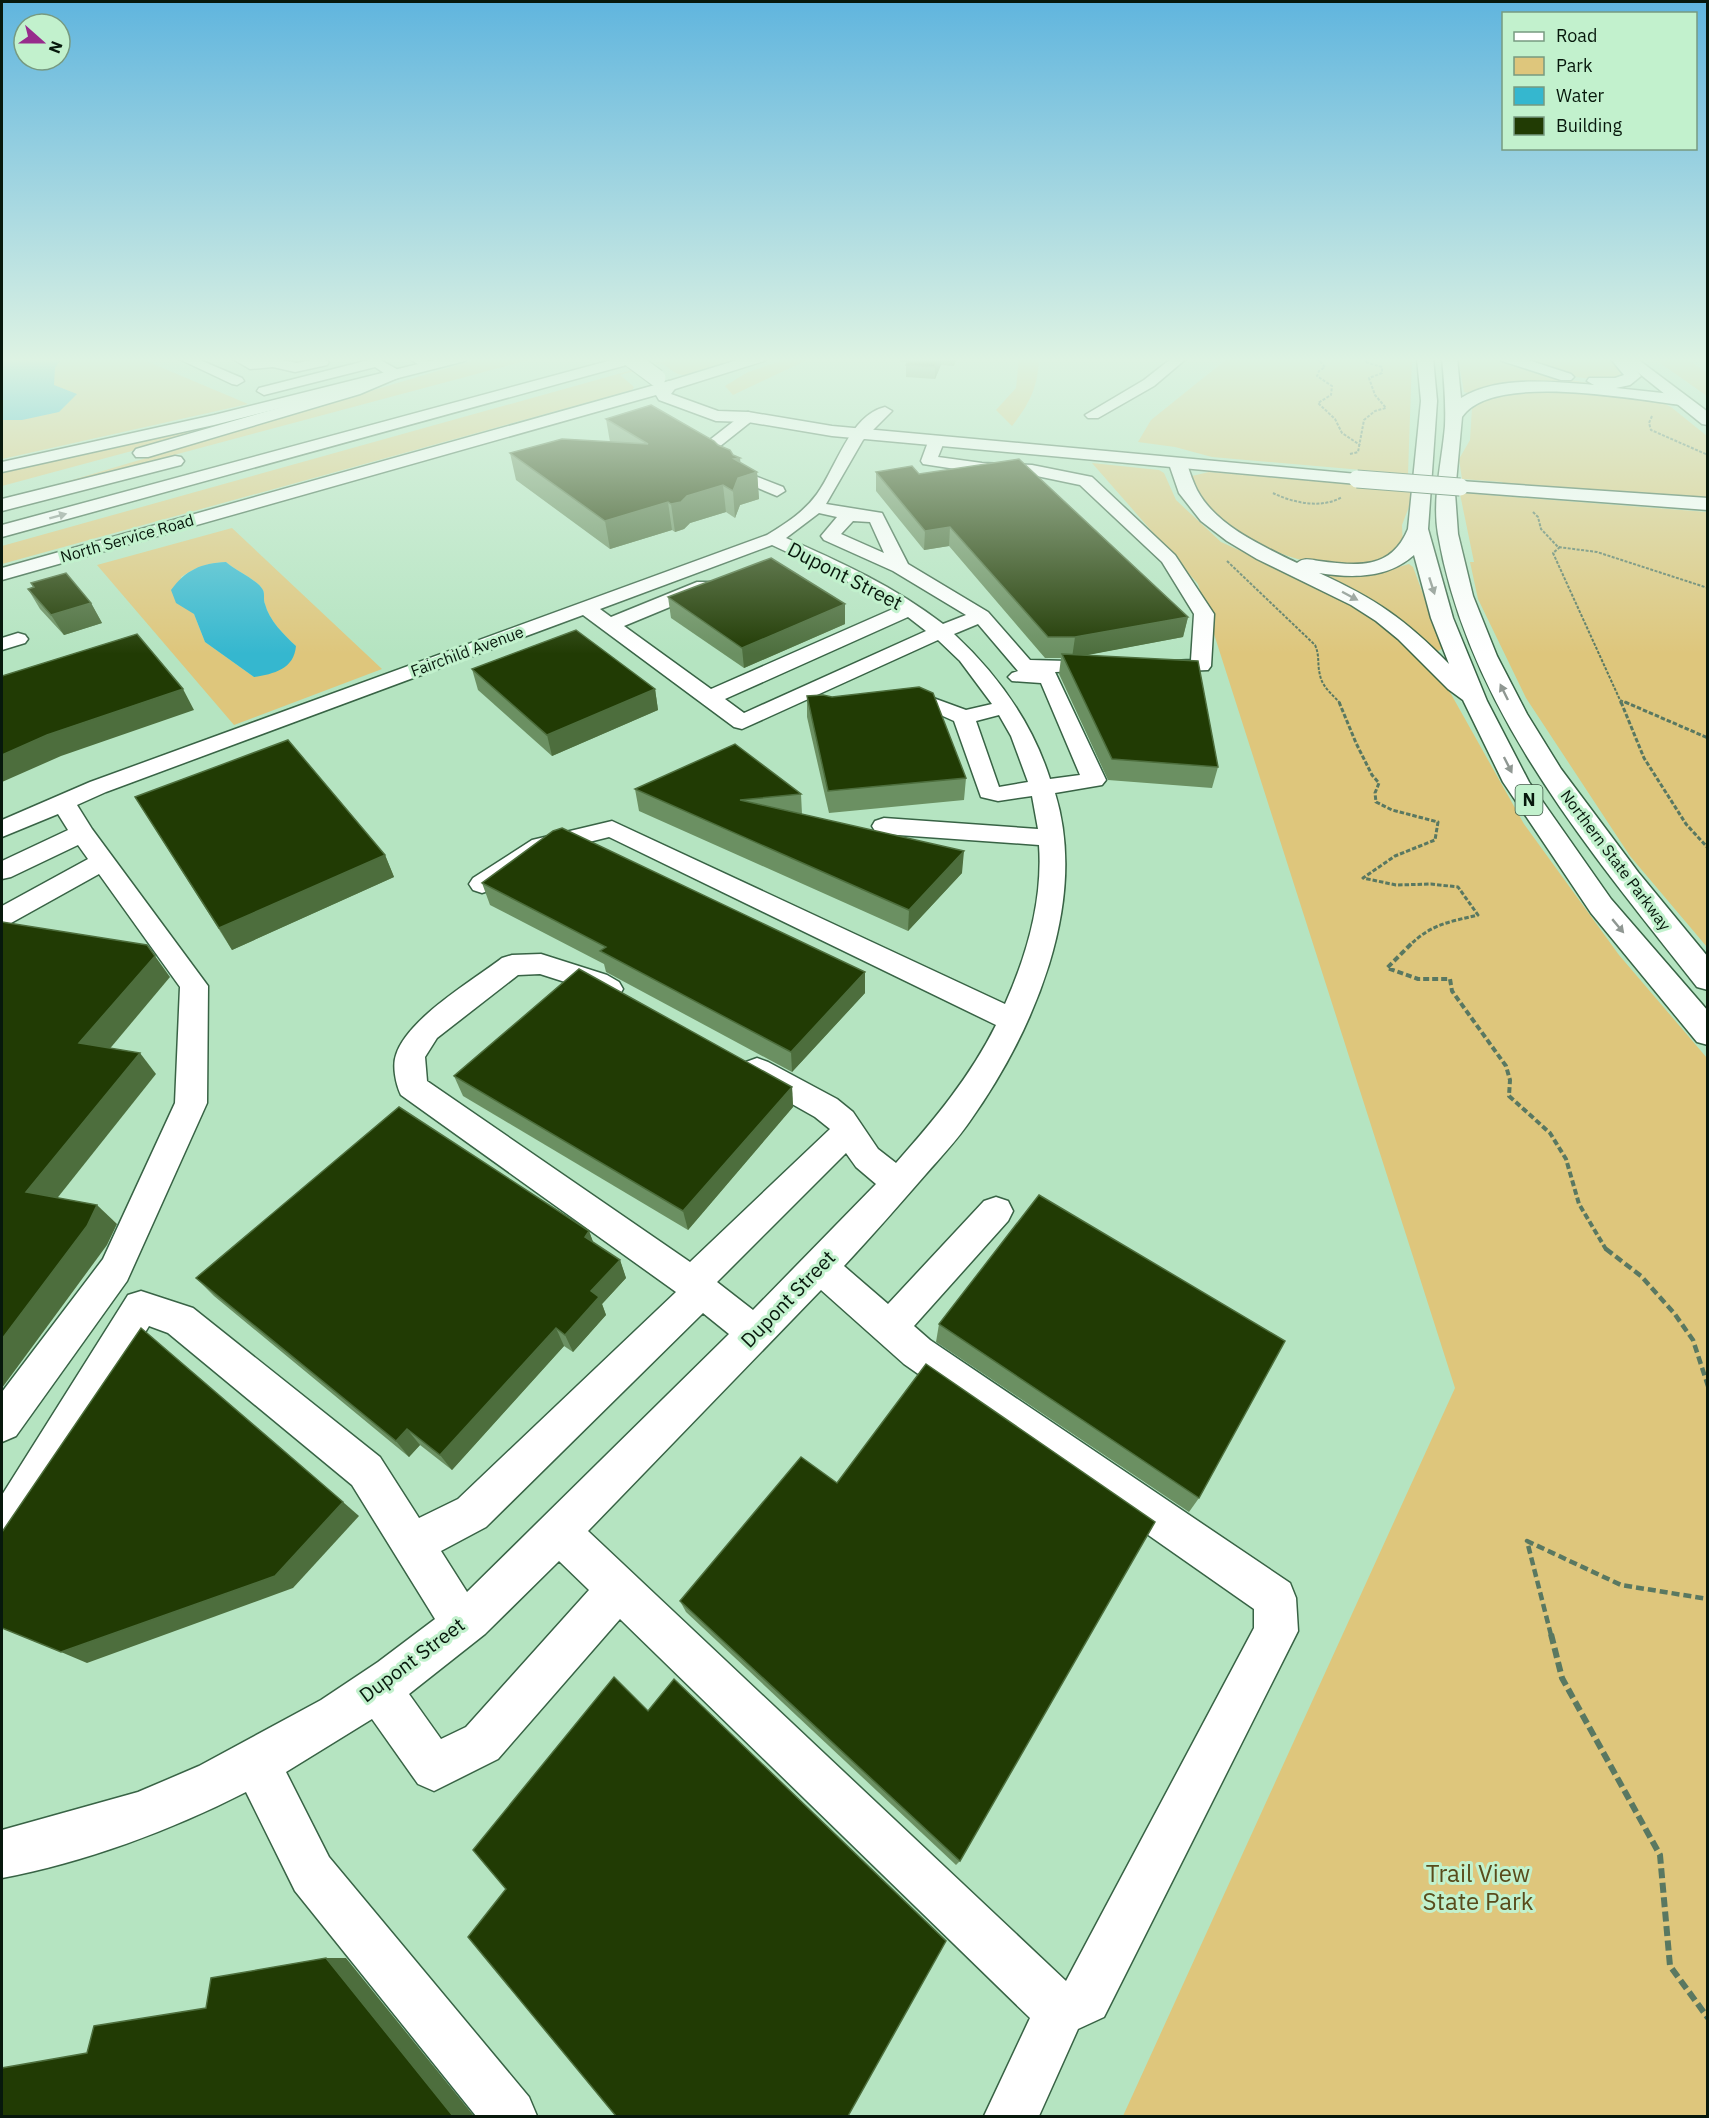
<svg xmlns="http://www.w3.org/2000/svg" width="1709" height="2118" font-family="'IBM Plex Sans',sans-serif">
	<rect width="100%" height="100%" fill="#b5e4c1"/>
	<g fill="#dec67c" fill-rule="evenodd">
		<path d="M2,358h137l109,46 -246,55z"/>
		<path d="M481,358h55l-534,143z"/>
		<path d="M675,358h65c-16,6 -44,22 -62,16 -5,-2 -11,-8 -17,-11l-41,12 14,12 -2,3 -630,174v-18z"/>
		<path d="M790,358h21l-78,37 -8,-9 23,-14z"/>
		<path d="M1019,358h20c-1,29 -9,45 -27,68l-16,-16 20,-22z"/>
		<path d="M1228,358h184l-4,116 -196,-17 -37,-10 -37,-5 13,-22z"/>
		<path d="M1458,358h43l60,20 58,11 -46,-1 -100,6 -9,-2z"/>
		<path d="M1514,358h96l16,14v6l-10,-1 4,3c-36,0 -73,-5 -106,-22z"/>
		<path d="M1653,358h33l21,15v23z"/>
		<path d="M1502,391h66l84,10 1,2h10l8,4 36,29v62l-204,-13 -1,-3 -40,-3 -3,-20 11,-19 2,-32 8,-10z"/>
		<path d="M199,429l-56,19 -141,38v-16z"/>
		<path d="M1092,463l67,7 5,3 12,27 45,42 139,63 68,58 23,31 73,130 95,131 88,103v1058h-584l332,-728 -257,-804z"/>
		<path d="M1209,472l201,17v15l-8,21 1,22c-5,5 -12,12 -18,15 -5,2 -13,2 -18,2 -52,8 -104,-12 -144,-45 -14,-10 -30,-24 -31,-43z"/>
		<path d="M1463,493l244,19v435l-77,-91 -104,-158 -48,-99 -8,-37h4l-14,-68z"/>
		<path d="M232,528l150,141 -148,56 -137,-160zM226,562c10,9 32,18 37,28 2,4 0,10 2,14 4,16 19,31 31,42l-42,31 -49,-35 -11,-28 -9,-8 -4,-29c15,-10 27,-14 45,-15z"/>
		<path d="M1409,564l4,3 30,81 -8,5 -114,-76 -3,-5h64z"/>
	</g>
	<g fill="#35b7cf">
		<path d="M2,358h60l-7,10 -1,17 23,9 -18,18 -37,8h-20z"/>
		<path d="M226,562c10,9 32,18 37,28 2,4 0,10 2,14 4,16 19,31 31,42 -2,23 -22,28 -42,31l-49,-35 -11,-28 -18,-11 -5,-13c15,-20 30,-27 55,-28z"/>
	</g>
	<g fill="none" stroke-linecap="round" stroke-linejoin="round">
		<g stroke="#386345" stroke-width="3">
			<g id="minor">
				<path d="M177,358h18l47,20 2,3 -7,4 -5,-1z"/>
				<path d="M231,358h17l4,2 21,-2 24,5 25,-5 7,4 -2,3 -32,7 -22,-5 -23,2z"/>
				<path d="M377,358l23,13 2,3 -2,3h-10l-15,-10 -111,28 -7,-4 2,-3z"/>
				<path d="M408,358h17l10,8 -7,4z"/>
				<path d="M1172,358h15l-33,28 -56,32h-10l-3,-3 59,-35z"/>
				<path d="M885,407l7,4 -29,29 -37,64 56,9 26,51 80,48 42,48 77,2 3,4 -3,4 -52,2 51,108 -4,5 -47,8c34,110 -22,239 -85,328 -13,19 -29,36 -44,53 -27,31 -54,62 -82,92l44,38 96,-103 12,-4 12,4 5,10 -5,10 -94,105 16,14 360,243 6,15 2,33 -194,386 -26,12 -39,87h-55l46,-98 -410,-399 -122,140 -64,32 -16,-7 -46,-65 -86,53 43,85 200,240 8,19h-61l-181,-225 -49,-99c-74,38 -163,71 -244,86v-48l136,-38 61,-26 122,-66 57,-38 57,-43 -83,-134 -184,-152 -19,-7 -133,219 -14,6v-56l126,-200 13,-4 52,17 187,149 39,61 39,-19 218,-207 -275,-197c-5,-10 -9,-29 -5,-40 11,-36 76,-74 106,-97l10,-3 29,-1 66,21 12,7 4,7 -4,7 -10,3 -22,-10 -47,-15 -22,1 -81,63 -12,19 2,24 263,181 140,-133 -15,-12 -69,-39 -4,-8 4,-8 11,-4 11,4 69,37 16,13 25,37 18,14c39,-44 74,-86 100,-138l-387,-188 -60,15 -58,38 -9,3 -9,-3 -4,-6 4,-6 59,-38 80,-19 393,183c22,-49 38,-105 34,-159l-155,-11 -9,-3 -3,-5 3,-5 9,-3 154,11 -6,-33 -34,5 -17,-4 -27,-76 -29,-13 -34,-2 -3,-5 3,-5 18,-2 16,1 41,15 26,-6 -32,-43 -22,-21 -196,89 -8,-2 -151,-112 -477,177 -29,13 15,24 116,157 -1,117 -80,178 -111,155 -14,6v-50l101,-133 72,-156 5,-116 -81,-113 -88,49 -9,3v-20l86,-47 -10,-14 -67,32 -9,2v-18l66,-31 -10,-16 -56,23v-17l88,-38 677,-247c18,-11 37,-23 50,-41 19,-26 33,-79 68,-87zM819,513l18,4 -16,19 3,4 69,31 73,44 -23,9c-48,-37 -102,-62 -157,-86zM853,521l17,1 14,31 -43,-19zM772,545l62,29 61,34 -184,81 -87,-63 87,-36 2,-4 -2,-4h-14l-86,35 -11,-8zM908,617l18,14 -182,82 -19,-14zM978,624l40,47 -6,2 -4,4 4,4 29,2 39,92 -30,4c-18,-57 -53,-105 -96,-145zM999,715l12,21 17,46 -29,5 -23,-66zM846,1153l10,14 20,17 -123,126 -36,-28zM821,1290l83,74 350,245v19l-188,353 -478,-450zM703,1313l26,21 -262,258 -26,-41 45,-24zM559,1561l30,29 -123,137 -25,12 -32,-45 76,-60z"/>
				<path d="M748,412l5,2 3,3 -3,3 -34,27 17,20 -2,3h-12l-20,-24 41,-32z"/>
				<path d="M936,437l8,5 -6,15 44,6 50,2 60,12 83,78 39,59 -3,52 -3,4 -48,2 -7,-2 -3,-4 3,-4 38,-2 3,-46 -32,-52 -82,-77 -48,-10 -50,-2 -59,-9 -2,-3 7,-19z"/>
				<path d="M742,471l41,16 2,4 -8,5 -41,-17 -2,-3 2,-3z"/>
				<path d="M18,633l7,2 3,4 -3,4 -23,7v-12z"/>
			</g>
		</g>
		<g stroke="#386345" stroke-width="3">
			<g id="major">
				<path d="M442,358h26l-3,3 -251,64 -212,47v-10l212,-47z"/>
				<path d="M1620,358h16l72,54v13l-6,-1z"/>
				<path d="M669,381l8,5 -6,8 47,17 30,1 84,14 525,48 6,1 3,4 -3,4 -6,1 -525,-48 -84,-14 -32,-1 -57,-21 -3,-5 -654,185v-12z"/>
				<path d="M1460,481l248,17v12l-254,-19 -3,-4 3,-4z"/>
			</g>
		</g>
		<g stroke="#386345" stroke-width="3">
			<g id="highway">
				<path d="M619,358h25l-3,3 -639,176v-12z"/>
				<path d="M744,358h23l-3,3 -89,28 -6,2 -8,-5 2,-3z"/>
				<path d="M1417,358h16l4,43 -9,128 25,89 34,83 42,81 82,117 97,112v34l-11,-3 -106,-129 -88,-131 -40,-82 -15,-11 -50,-50 -22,-18 -25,-16 -94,-46 -30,-18 -26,-20 -22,-28 -10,-29 3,-4h12l3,4c3,9 6,18 10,26 19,36 66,56 100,73 7,-6 14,-3 22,-2 39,5 72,9 89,-32l13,-128zM1414,555l17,63 18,46c-44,-45 -73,-65 -130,-91 33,5 68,6 95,-18z"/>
				<path d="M1442,358h15l4,40c37,-23 92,-16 133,-13l-7,-4 2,-3h26l9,-3 -14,-17h16l15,18 -11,9 -14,3 65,7 8,5 -8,5c-49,-6 -189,-33 -219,12l-7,76 3,41 15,62 24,60 30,58 34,55 77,103 70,85v33l-11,-3c-106,-135 -229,-278 -259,-453 -6,-36 4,-72 7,-108 1,-23 -1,-46 -3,-68z"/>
				<path d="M1499,358h23l49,16 3,3 -3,3h-10l-59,-19z"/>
				<path d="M395,369l5,2 3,3 -3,3 -40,17 -212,63h-12l-3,-4 3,-4 212,-61z"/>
				<path d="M175,456l6,1 3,4 -3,4 -179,46v-12z"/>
			</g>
		</g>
		<g stroke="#597861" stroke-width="2" stroke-dasharray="3 1.5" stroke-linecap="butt">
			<path d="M1317,358l8,9 -6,4 -2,5 15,10 -1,9 -13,8 17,16 7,14 18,12"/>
			<path d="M1652,416l-3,7 2,7 57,25"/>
			<path d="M1350,454l8,-2 6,-32 11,-9 11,-3 -11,-13 -6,-17 13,-5v-6l-17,-5 4,-4"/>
			<path d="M1273,493c20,10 49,16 69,4"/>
			<path d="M1533,512l5,5 3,12 17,18 39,5 111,36"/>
			<path d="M1560,547l-7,6 67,147 9,4"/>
			<path d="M1227,561l88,84c5,11 2,19 5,30 2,12 13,20 21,29"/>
			<path d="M1620,701l1,3"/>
		</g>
		<g stroke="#597861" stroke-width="3" stroke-dasharray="4.5 2" stroke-linecap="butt">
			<path d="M1339,702l17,41 16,32 7,8 -4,10 1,9 16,8 46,12 -3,18 -40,16 -32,22 33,7 35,-1 27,3 20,28c-29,7 -47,9 -69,31"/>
			<path d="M1621,702l23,56 42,66 22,24"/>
			<path d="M1625,702l83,36"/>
		</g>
		<path stroke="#597861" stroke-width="4" stroke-dasharray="6 3" stroke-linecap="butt" d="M1411,944l-24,24 31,11h32l2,12 54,75 4,14 -1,16 41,37 16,26 13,45 28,47"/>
		<g stroke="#597861" stroke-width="4.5" stroke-dasharray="8 4" stroke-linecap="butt">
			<path d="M1606,1249l35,27 33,37 19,27 15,46"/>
			<path d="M1551,1635l-24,-94 94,44 87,14"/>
		</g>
		<path stroke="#597861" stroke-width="6" stroke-dasharray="10 4.5" stroke-linecap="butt" d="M1551,1634l11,44 98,177 10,111 38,52"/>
		<use href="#minor" fill="#fff" fill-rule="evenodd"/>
		<use href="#major" fill="#fff" fill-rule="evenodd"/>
		<use href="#highway" fill="#fff" fill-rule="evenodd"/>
		<g stroke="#386345" stroke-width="19" stroke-linecap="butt">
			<g id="major-bridge">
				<path d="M630,358l27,20"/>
				<path d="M1357,479l103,8"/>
			</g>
		</g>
		<use href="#major-bridge" stroke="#fff" stroke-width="17"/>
	</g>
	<g fill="#6b9062">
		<path d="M901,358h56l-3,8 -13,-1 -6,14 -29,-2v-12l1,-3h-7z"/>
		<path d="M606,419l112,26 15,10 8,8 16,9 2,27 -19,6 -5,13 -9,-6 -36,11 -6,6 -9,3 -3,-2 -62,19 -94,-69 -6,-27 100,-11z"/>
		<path d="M876,472l43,2 269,143 -5,20 -97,18 132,112 -6,21 -104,-8 -49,-106 2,-16h-16l-96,-112 -25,4 -48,-59z"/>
		<path d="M31,583l60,20 11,20 -38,12 -24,-26 -12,-20 5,-2z"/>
		<path d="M668,597l177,7v20l-101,44 -73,-50z"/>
		<path d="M472,669l183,20 3,21 -106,46 -74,-66z"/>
		<path d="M807,696l159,82 -2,22 -135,13 -22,-96z"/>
		<path d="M635,789l166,5 1,20 160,59 -54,58 -269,-120z"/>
		<path d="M135,797l250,58 9,22 -162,73z"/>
		<path d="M482,883l383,110 -73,79 -186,-100 -2,-8 -114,-59z"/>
		<path d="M454,1076l338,11 1,20 -105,123 -225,-134z"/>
		<path d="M589,1231l4,11 27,18 6,18 -24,26 4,11 -33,37 -9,-6 -112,124 -32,-25 -11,12 -195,-161 -18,-18z"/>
		<path d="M939,1324l260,174 -10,14 -253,-170z"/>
		<path d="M837,1483l123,378 -4,4 -270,-253 -6,-11z"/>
	</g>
	<g fill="#4d6e3d">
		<path d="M939,358h2v7l-6,14v-12z"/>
		<path d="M740,458l2,19 15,-5 2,27 -19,6 -5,13 -2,-27 1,-32z"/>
		<path d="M723,485l3,27 -36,11 -6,6 -9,3 -4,-28 16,-8z"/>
		<path d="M668,502l4,28 -62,19 -5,-28z"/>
		<path d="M950,527l-1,19 -25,4 1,-19z"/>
		<path d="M91,603l11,20 -38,12 -13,-20z"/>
		<path d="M845,604v20l-101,44 -2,-20z"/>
		<path d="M1188,617l-5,20 -111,21 3,-21z"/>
		<path d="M183,689l11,21 -133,46 -59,26v-27l45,-20z"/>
		<path d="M655,689l3,21 -106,46 -5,-21z"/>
		<path d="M964,851l-2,22 -54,58 1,-21z"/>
		<path d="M385,855l9,22 -162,73 -13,-22z"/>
		<path d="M155,956l15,21 -73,87 -18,-21z"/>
		<path d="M865,972v21l-73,79 -1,-20z"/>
		<path d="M140,1053l16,21 -109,137 -21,-19z"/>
		<path d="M792,1087l1,20 -105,123 -5,-19z"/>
		<path d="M97,1205l20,19 -10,21 -105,143v-49z"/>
		<path d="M589,1231l7,19 -11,-13z"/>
		<path d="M620,1260l6,18 -24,26 4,11 -33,37 -8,-17 26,-44z"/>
		<path d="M556,1328l8,18 -112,124 -12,-15z"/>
		<path d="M407,1429l13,16 -11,12 -13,-16z"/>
		<path d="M343,1502l16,14 -66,72 -206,75 -26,-11z"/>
		<path d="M326,1958h20l128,158h-21z"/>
	</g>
	<g fill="#213b04" stroke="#4d6e3d" stroke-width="1.5">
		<path d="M909,358h30l-4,9 -29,-2z"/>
		<path d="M651,405l63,36 4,4 12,5 3,5 7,3 -6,1 23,13 -19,6 -5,13 -10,-6 -36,11 -6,6 -10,2 -3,-2 -63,19 -95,-68 52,-14 86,5 -42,-25z"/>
		<path d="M1019,459l169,158 -113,20h-27l-98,-110 -25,4 -49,-59 36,-6 7,8z"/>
		<path d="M771,558l74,46 -103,44 -74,-51z"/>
		<path d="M66,573l25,30 -40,12 -23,-26 6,-2 -3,-4z"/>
		<path d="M576,630l79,59 -108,46 -75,-66z"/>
		<path d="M137,634l46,55 -136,46 -45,20v-79z"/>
		<path d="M1062,654l136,7 20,106 -106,-8z"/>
		<path d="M919,687l14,6 33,85 -138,13 -21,-95 16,-1 9,2z"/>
		<path d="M288,740l97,115 -166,73 -84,-131z"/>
		<path d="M735,744l66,50 -61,6 224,51 -55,59 -274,-121z"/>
		<path d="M562,828l303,144 -74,80 -191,-101 6,-4 -124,-64 71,-52z"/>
		<path d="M2,922l145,23 8,11 -76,87 61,10 -114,139 71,13 -10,21 -85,113z"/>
		<path d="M579,969l213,118 -109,124 -229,-135z"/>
		<path d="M399,1107l190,124 -4,6 35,23 -29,31 8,6 -34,38 -9,-7 -116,127 -33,-26 -11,12 -200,-163z"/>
		<path d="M1039,1195l246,146 -86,157 -260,-174z"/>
		<path d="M141,1328l202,174 -68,74 -214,76 -59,-24v-96z"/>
		<path d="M926,1364l229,158 -195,339 -280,-260 121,-144 36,26z"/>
		<path d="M614,1677l34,34 26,-32 272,262 -98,175h-232l-148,-179 38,-48 -33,-39z"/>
		<path d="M326,1958l127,158h-451v-48l85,-15 7,-27 112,-18 5,-30z"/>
	</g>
	<defs><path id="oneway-solid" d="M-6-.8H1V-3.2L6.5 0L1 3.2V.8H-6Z" transform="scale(1.5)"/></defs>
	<g fill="#8f9792">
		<use href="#oneway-solid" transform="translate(58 516) rotate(-15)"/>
		<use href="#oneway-solid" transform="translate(1432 586) rotate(72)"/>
		<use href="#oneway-solid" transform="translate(1350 596) rotate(28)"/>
		<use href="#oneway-solid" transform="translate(1504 692) rotate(-116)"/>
		<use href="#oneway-solid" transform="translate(1508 765) rotate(63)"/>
		<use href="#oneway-solid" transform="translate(1618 926) rotate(50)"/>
	</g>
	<linearGradient id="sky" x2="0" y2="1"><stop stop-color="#60b5de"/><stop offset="0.55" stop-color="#def3e3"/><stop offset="1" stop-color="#def3e3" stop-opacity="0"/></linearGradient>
	<rect width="1709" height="654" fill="url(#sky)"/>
	<g text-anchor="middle" stroke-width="6" stroke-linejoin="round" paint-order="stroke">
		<g font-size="16" fill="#07180c" stroke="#c2f1cd">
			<text transform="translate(127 538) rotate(-16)" y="6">North Service Road</text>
			<text transform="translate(467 651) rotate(-20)" y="6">Fairchild Avenue</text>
			<text transform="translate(1616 860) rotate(53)" y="6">Northern State Parkway</text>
		</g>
		<rect fill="#c2f1cd" stroke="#3f5946" stroke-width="1.5" x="1515.5" y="785" width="27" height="30" rx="4.5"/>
		<g font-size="18" font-weight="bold" fill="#07180c">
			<text x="1529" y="806">N</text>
		</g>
		<g font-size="20" fill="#07180c" stroke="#c2f1cd">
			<text transform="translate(845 576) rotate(27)" y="7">Dupont Street</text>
			<text transform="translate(788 1299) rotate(-46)" y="7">Dupont Street</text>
			<text transform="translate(412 1660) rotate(-37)" y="7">Dupont Street</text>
		</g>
		<g font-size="24" fill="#594b1b" stroke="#c2f1cd">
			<text x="1478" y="1882">Trail View<tspan x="1478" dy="28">State Park</tspan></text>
		</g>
	</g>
	<rect width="1709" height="2118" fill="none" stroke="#07180c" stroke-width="6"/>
	<rect x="1502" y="12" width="195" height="138" fill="#c2f1cd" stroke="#779a80" stroke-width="1.5"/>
	<rect x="1514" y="32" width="30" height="9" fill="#ffffff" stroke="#779a80" stroke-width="1.5"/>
	<text x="1556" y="42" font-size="18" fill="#07180c">Road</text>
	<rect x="1514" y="57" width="30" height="18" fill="#dec67c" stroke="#779a80" stroke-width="1.5"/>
	<text x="1556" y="72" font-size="18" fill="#07180c">Park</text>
	<rect x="1514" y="87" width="30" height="18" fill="#35b7cf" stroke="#779a80" stroke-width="1.5"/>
	<text x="1556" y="102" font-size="18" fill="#07180c">Water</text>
	<rect x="1514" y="117" width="30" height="18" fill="#213b04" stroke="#779a80" stroke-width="1.5"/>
	<text x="1556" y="132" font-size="18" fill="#07180c">Building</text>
	<g transform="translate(42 42) rotate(111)"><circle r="28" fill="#c2f1cd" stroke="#779a80" stroke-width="1.5"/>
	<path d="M0-4.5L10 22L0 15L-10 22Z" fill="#972b8c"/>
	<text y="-9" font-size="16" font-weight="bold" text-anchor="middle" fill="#07180c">N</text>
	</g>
</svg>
